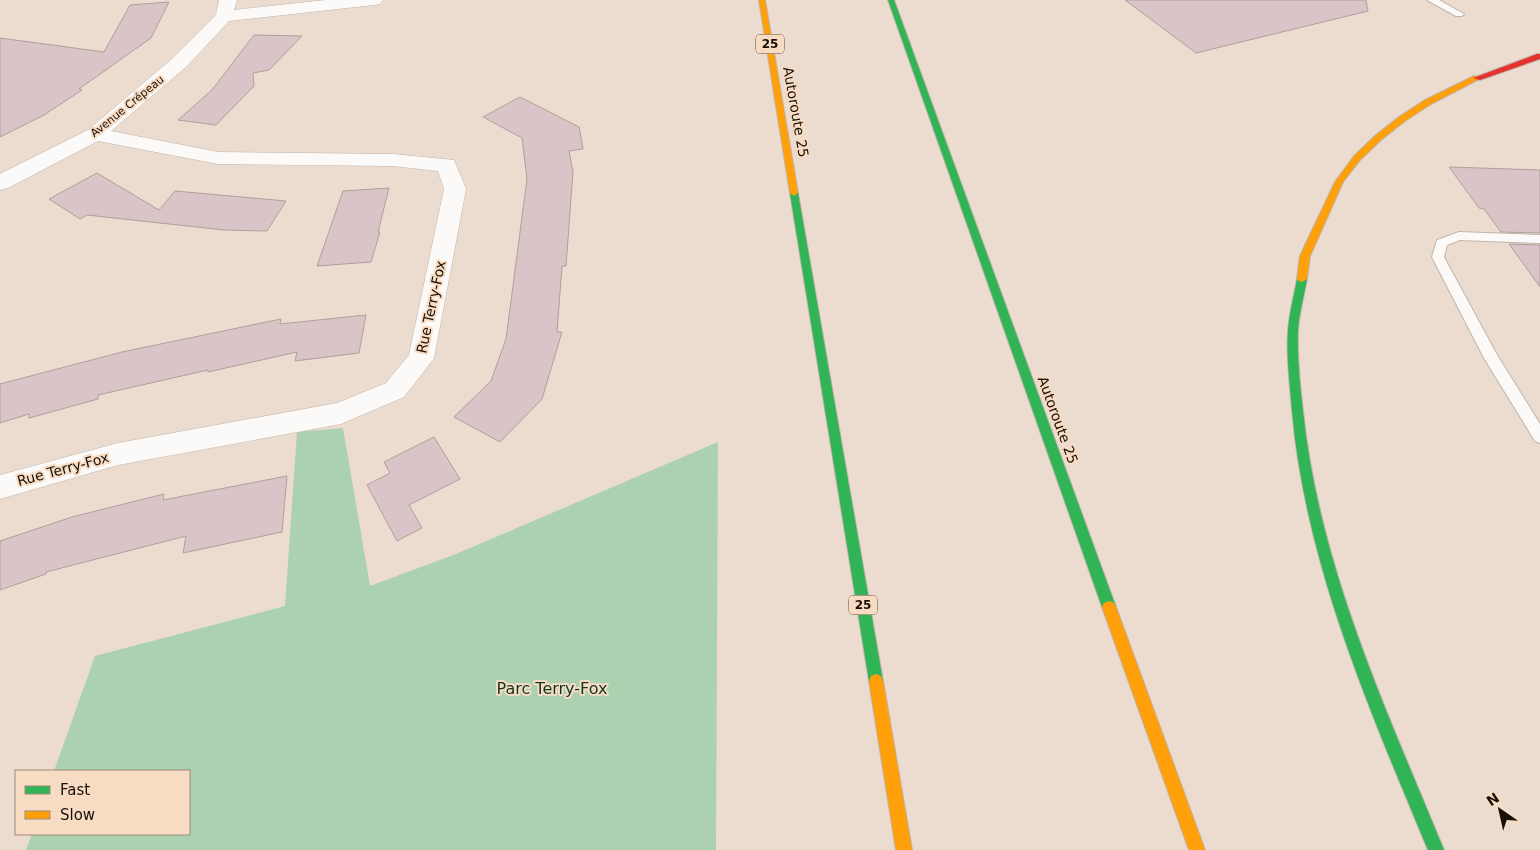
<svg xmlns="http://www.w3.org/2000/svg" width="1540" height="850" font-family="'DejaVu Sans',sans-serif">
	<rect width="100%" height="100%" fill="#ebdccf"/>
	<path fill="#abd1b1" d="M343,428l27,158 86,-32 262,-112 -2,408h-690l6,-16h157v-63h-135l41,-115 190,-50 12,-174z"/>
	<g fill="#dac4c7" stroke="#aca09d">
		<path d="M1125,0h241l2,11 -172,42z"/>
		<path d="M169,2l-18,36 -72,51 3,1 -38,25 -44,22v-99l104,14 26,-47z"/>
		<path d="M254,35l48,1 -33,34 -16,3 1,13 -38,39 -38,-5 34,-30z"/>
		<path d="M520,97l59,30 4,22 -14,2 4,21 -7,94h-4l-5,66h5l-20,67 -42,43 -46,-25 37,-36 15,-42 21,-160 -5,-41 -39,-21z"/>
		<path d="M1449,167l91,3v63l-39,-1 -17,-23 -5,-1z"/>
		<path d="M97,173l62,37 16,-19 111,10 -19,30 -43,-1 -137,-15 -7,4 -31,-20z"/>
		<path d="M389,188l-11,44h2l-9,30 -54,4 26,-75z"/>
		<path d="M1509,244l31,1v42z"/>
		<path d="M366,315l-7,38 -64,8 2,-9 -89,20v-2l-110,25v4l-69,19v-4l-29,9v-39l122,-32 159,-33 -1,5z"/>
		<path d="M434,437l26,42 -51,26 13,23 -25,13 -30,-56 23,-12 -6,-11z"/>
		<path d="M287,476l-5,56 -99,21 3,-17 -140,36v2l-46,16v-49l72,-24 92,-23 -1,6z"/>
	</g>
	<g fill="none" stroke-linecap="round" stroke-linejoin="round">
		<g stroke="#c1b5ab" stroke-width="2">
			<g id="lane">
				<path d="M1427,0h12l25,14 -2,2h-6z"/>
				<path d="M1459,232l81,3v8l-80,-3 -13,5 -3,12 53,98 43,69v19l-5,-2 -51,-83 -52,-101 5,-17z"/>
			</g>
		</g>
		<g stroke="#c1b5ab" stroke-width="1">
			<path id="street" d="M219,0h18l-3,10 92,-10h57l-3,4 -6,1 -145,16 -42,45 -76,65 107,21 175,2 61,6 12,29 -32,169 -30,39 -63,27 -223,41 -118,34v-24l118,-32 219,-40 49,-20 23,-28 35,-166 -6,-18 -45,-5 -175,-2 -120,-23 -90,47 -8,2v-16l88,-44 85,-72 43,-43z"/>
		</g>
		<g stroke="#c1b5ab" stroke-width="2">
			<g id="fast">
				<path d="M888,0h6l222,607 -2,4 -5,2 -5,-2 -2,-4z"/>
				<path d="M794,190l4,3 85,488 -2,5 -5,2 -5,-2 -2,-5 -79,-488z"/>
				<path d="M1302,276l5,3c-3,17 -8,35 -9,52 -1,27 2,54 5,80 16,155 82,296 141,439h-16c-59,-142 -122,-285 -136,-439 -2,-27 -6,-53 -4,-80 1,-17 6,-35 9,-52z"/>
			</g>
		</g>
		<g stroke="#c1b5ab" stroke-width="2">
			<g id="slow">
				<path d="M759,0h6l33,193 -4,3 -4,-3z"/>
				<path d="M1474,76l7,2 -50,26 -26,17 -23,18 -22,21 -17,22 -33,74 -3,23 -5,3 -3,-1 -2,-2 3,-23 35,-74 19,-26 22,-21 23,-18 26,-17z"/>
				<path d="M1109,601l5,2 2,4 89,243h-16l-87,-243 2,-4z"/>
				<path d="M876,674l5,2 2,5 29,169h-16l-27,-169 2,-5z"/>
			</g>
		</g>
		<g stroke="#c1b5ab" stroke-width="2">
			<path id="jam" d="M1537,54h3v5l-60,21 -7,-2z"/>
		</g>
		<use href="#lane" fill="#fcfaf8" fill-rule="evenodd"/>
		<use href="#street" fill="#fcfaf8" fill-rule="evenodd"/>
		<use href="#fast" fill="#30b455" fill-rule="evenodd"/>
		<use href="#slow" fill="#ff9f0a" fill-rule="evenodd"/>
		<use href="#jam" fill="#e5322d" fill-rule="evenodd"/>
	</g>
	<g text-anchor="middle" stroke-width="4" stroke-linejoin="round" paint-order="stroke">
		<g font-size="11" fill="#191007" stroke="#f7dbc3">
			<text transform="translate(127 106) rotate(-39)" y="4">Avenue Crépeau</text>
		</g>
		<g fill="#f7dbc3" stroke="#5c4d3f" stroke-width="1">
			<rect x="756" y="34.5" width="28" height="19" rx="4"/>
			<rect x="849" y="595.5" width="28" height="19" rx="4"/>
		</g>
		<g font-size="12" font-weight="bold" fill="#191007">
			<text x="770" y="48">25</text>
			<text x="863" y="609">25</text>
		</g>
		<g font-size="14" fill="#191007" stroke="#f7dbc3">
			<text transform="translate(796 112) rotate(80)" y="5">Autoroute 25</text>
			<text transform="translate(431 307) rotate(-78)" y="5">Rue Terry-Fox</text>
			<text transform="translate(1058 420) rotate(70)" y="5">Autoroute 25</text>
			<text transform="translate(63 469) rotate(-15)" y="5">Rue Terry-Fox</text>
		</g>
		<g font-size="16" fill="#0e3621" stroke="#f7dbc3">
			<text x="552" y="694">Parc Terry-Fox</text>
		</g>
	</g>
	<rect x="15" y="770" width="175" height="65" fill="#f7dbc3" stroke="#9e8a78"/>
	<rect x="25" y="786" width="25" height="8" fill="#30b455" stroke="#9e8a78"/>
	<text x="60" y="795" font-size="15" fill="#191007">Fast</text>
	<rect x="25" y="811" width="25" height="8" fill="#ff9f0a" stroke="#9e8a78"/>
	<text x="60" y="820" font-size="15" fill="#191007">Slow</text>
	<g transform="translate(1500 810) rotate(326)" stroke="#f7dbc3" stroke-width="4" paint-order="stroke">
	<path d="M0-4L9 19L0 12L-9 19Z" fill="#191007"/>
	<text y="-8" font-size="14" font-weight="bold" text-anchor="middle" fill="#191007">N</text>
	</g>
</svg>
